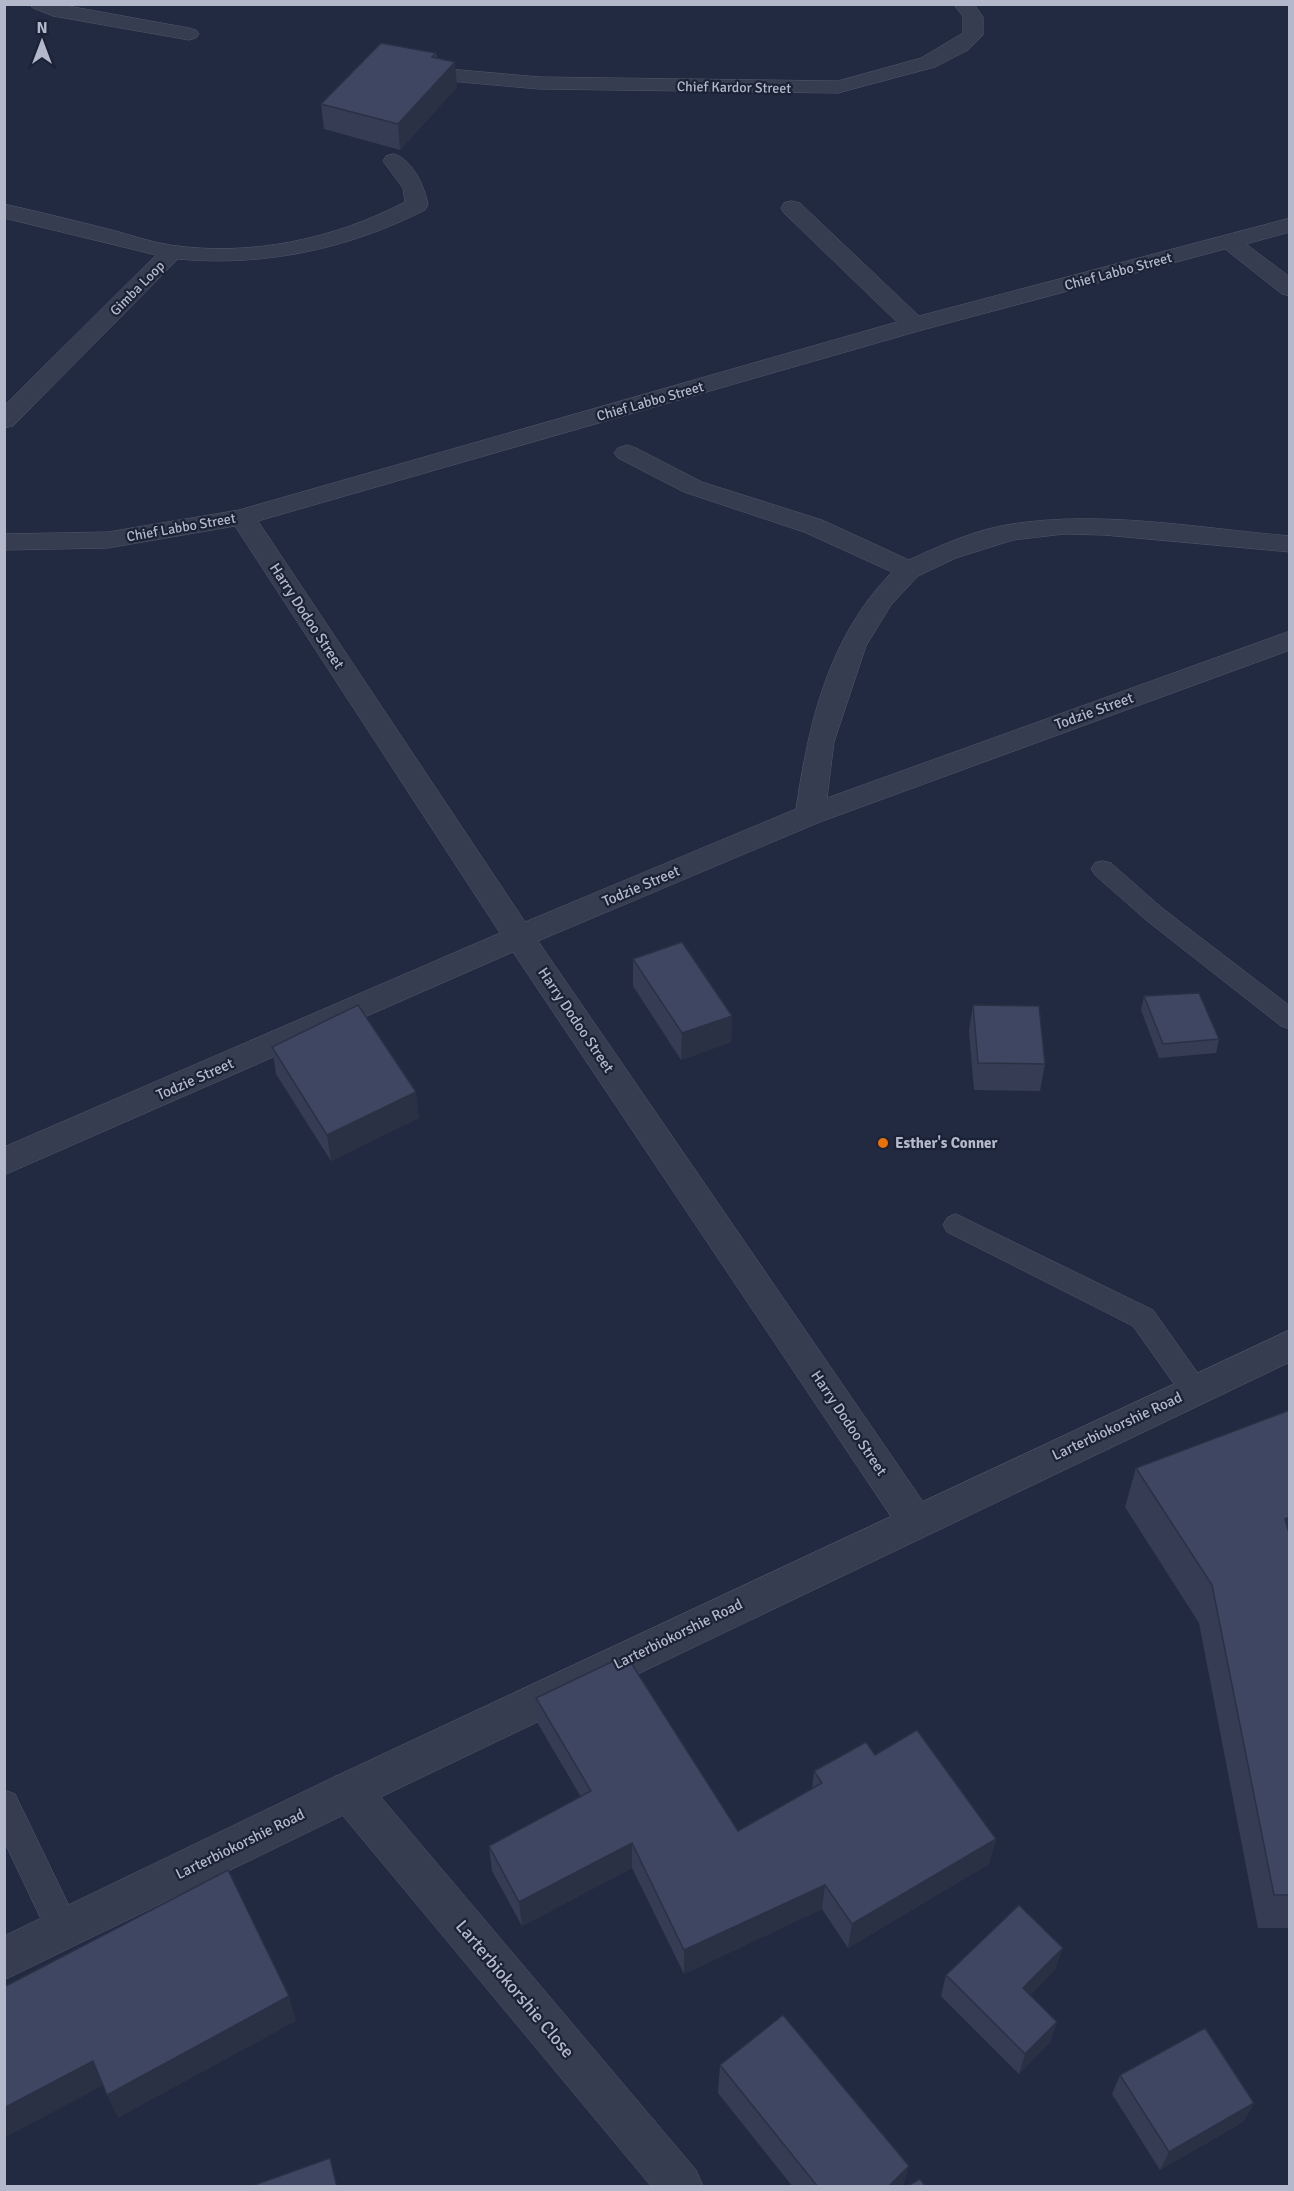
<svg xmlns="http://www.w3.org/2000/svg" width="1294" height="2191" font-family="Signika,sans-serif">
	<rect width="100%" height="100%" fill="#222a41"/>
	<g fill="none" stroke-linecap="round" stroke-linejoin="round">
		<g stroke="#51586b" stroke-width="1">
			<g id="service">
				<path d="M1103,861l8,2 51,45 128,98v23l-9,-3 -135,-106 -51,-45 -4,-6 4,-6z"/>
				<path d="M956,1214l197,96 51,72 4,8 -4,8 -10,4 -10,-4 -51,-72 -186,-94 -4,-7 4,-7z"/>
				<path d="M4,1790l11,4 60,124 5,11 -5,11 -12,5 -12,-5 -47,-99z"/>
			</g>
		</g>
		<g stroke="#51586b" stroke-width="1">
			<g id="minor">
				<path d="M30,4h27l132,24 7,2 3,4 -3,4 -7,2 -136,-24 -20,-8z"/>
				<path d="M954,4h20l9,13v18l-15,15 -33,17 -97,26 -299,-4 -90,-8 -7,-2 -3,-4 3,-4 7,-2 90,8 299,4 83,-23 42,-25v-16z"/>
				<path d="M394,154c19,5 31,34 34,51l-3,5c-77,39 -161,57 -247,49l-165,167 -9,2v-22l152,-151 -152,-37v-14c36,8 72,17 108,26 19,5 38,12 58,15 80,12 164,-6 235,-43l-2,-14 -20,-27 3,-5z"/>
				<path d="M792,201l8,2 119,113 371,-98v14l-44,12 44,33v19l-8,-2 -57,-45 -303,81 -664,191 267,401 271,-113c13,-87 32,-171 96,-237l-88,-40 -120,-40 -66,-34 -4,-5 4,-5 9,-3 9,3 66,34 120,38 87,40c32,-15 68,-31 103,-36 91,-14 186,4 278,12v16l-186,-17 -40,-1 -51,6 -57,18 -38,18 -27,29 -25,41 -32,96 -7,56 463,-167v19l-470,172 -282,119 390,568 6,12 -6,12 -13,5 -13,-5 -389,-581 -509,223v-28l496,-214 -265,-407 -127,22 -104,2v-16l104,-2 131,-22 658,-188 -113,-109 -3,-5 3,-5z"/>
				<path d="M349,1772l15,5 332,393 7,16h-52l-317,-381 -6,-14 6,-14z"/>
			</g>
		</g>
		<g stroke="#51586b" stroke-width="1">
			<path id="tertiary" d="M1290,1330v32l-926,443 -360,175v-44l330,-159z"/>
		</g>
		<use href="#service" fill="#373d51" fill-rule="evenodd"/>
		<use href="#minor" fill="#373d51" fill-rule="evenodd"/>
		<use href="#tertiary" fill="#373d51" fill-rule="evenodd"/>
	</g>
	<g fill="#353c54">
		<path d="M436,53l1,5 20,29 -57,63 -76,-21 -3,-25z"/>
		<path d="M633,959l99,57 -1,26 -50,18 -48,-74z"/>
		<path d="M1144,996l75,43 -3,14 -57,5 -18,-48z"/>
		<path d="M973,1005l72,59 -5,27 -66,-1 -5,-59z"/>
		<path d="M272,1047l147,71 -88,43 -55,-87z"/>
		<path d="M1290,1410v518h-32l-59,-305 -74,-116 11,-39z"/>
		<path d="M536,1698l202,133 74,-42 2,-18 61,-16 121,84 -7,25 -141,84 -26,-39 -138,65 -52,-106 -110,58 -30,-55 -3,-25 92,-49 -43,-73z"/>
		<path d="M1056,1968l-26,27 27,27 -7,20 -31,32 -78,-78 5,-21z"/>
		<path d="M720,2065l183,122h-110l-75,-94z"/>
		<path d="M1120,2075l134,28 -11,19 -83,48 -48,-76z"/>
	</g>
	<g fill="#2b3145">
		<path d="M455,62l2,25 -57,63 -2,-26z"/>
		<path d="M732,1016l-1,26 -50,18 1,-27z"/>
		<path d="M416,1092l3,26 -88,43 -4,-26z"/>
		<path d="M1290,1517v33l-5,-31z"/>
		<path d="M996,1839l-7,25 -141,84 4,-24z"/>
		<path d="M632,1843v25l-110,58 -3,-24z"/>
		<path d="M825,1885l-3,24 -138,65v-24z"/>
		<path d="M1063,1948l-7,20 -39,40 6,-20z"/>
		<path d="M289,1996l7,25 -178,97 -11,-23z"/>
		<path d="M1057,2022l-7,20 -31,32 6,-20z"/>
		<path d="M93,2061l11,24 -100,53v-30z"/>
		<path d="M1254,2103l-11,19 -83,48 9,-18z"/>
		<path d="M909,2166l-6,21h-15z"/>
	</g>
	<g fill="#3e4662" stroke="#2b3145" stroke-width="1.5">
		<path d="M381,43l55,10 -4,4 23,5 -57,62 -77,-20z"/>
		<path d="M682,942l50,74 -50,17 -49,-74z"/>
		<path d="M1199,993l20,46 -56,5 -19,-48z"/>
		<path d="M358,1005l58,87 -89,43 -55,-88z"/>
		<path d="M973,1005l66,1 6,58 -67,-1z"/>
		<path d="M1290,1410v107l-5,2 5,18v358h-16l-62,-310 -76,-117z"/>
		<path d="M626,1655l112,176 84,-48 -8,-12 52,-29 9,13 42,-25 79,109 -144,85 -27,-39 -141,65 -52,-107 -113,59 -30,-56 102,-55 -55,-93z"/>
		<path d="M228,1870l61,126 -182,99 -14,-34 -89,47v-121z"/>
		<path d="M1019,1905l44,43 -40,40 34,34 -32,32 -79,-79z"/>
		<path d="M783,2015l126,151 -21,21h-70l-98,-122z"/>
		<path d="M1205,2028l49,75 -85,49 -49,-77z"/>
		<path d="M330,2158l7,29h-88z"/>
		<path d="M920,2179l6,8h-20z"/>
	</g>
	<circle fill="#e8710a" stroke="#1b2236" stroke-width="2" cx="883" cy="1143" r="6"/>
	<g text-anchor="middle" stroke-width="4.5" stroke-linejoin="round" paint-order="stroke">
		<g font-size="14" fill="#b3b8cb" stroke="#1b2236">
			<text transform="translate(734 87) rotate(1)" y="5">Chief Kardor Street</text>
			<text transform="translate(1118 271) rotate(-15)" y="5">Chief Labbo Street</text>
			<text transform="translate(137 288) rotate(-45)" y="5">Gimba Loop</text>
			<text transform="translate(650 401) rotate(-16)" y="5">Chief Labbo Street</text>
			<text transform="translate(181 527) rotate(-10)" y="5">Chief Labbo Street</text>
		</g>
		<g font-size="15" fill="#b3b8cb" stroke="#1b2236">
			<text transform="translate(307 616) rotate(57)" y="5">Harry Dodoo Street</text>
			<text transform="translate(1094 711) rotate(-20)" y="5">Todzie Street</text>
			<text transform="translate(641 886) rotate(-23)" y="5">Todzie Street</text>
			<text transform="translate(576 1020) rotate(56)" y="5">Harry Dodoo Street</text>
			<text transform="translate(195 1079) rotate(-24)" y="5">Todzie Street</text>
			<text transform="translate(849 1423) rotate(56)" y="5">Harry Dodoo Street</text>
			<text transform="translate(1117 1426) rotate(-25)" y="5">Larterbiokorshie Road</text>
			<text transform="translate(678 1634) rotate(-26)" y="5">Larterbiokorshie Road</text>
			<text transform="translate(240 1844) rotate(-26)" y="5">Larterbiokorshie Road</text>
		</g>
		<g font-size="15" font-weight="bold" fill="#b3b8cb" stroke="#1b2236" text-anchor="start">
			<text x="895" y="1148">Esther's Conner</text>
		</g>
		<g font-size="18" fill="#b3b8cb" stroke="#1b2236">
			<text transform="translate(515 1989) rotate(50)" y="6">Larterbiokorshie Close</text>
		</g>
	</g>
	<rect width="1294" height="2191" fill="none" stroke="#b3b8cb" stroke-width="12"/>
	<g transform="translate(42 42)" stroke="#1b2236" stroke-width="4.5" paint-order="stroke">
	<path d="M0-4.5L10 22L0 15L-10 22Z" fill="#b3b8cb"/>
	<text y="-9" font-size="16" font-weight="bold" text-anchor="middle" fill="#b3b8cb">N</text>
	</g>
</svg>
